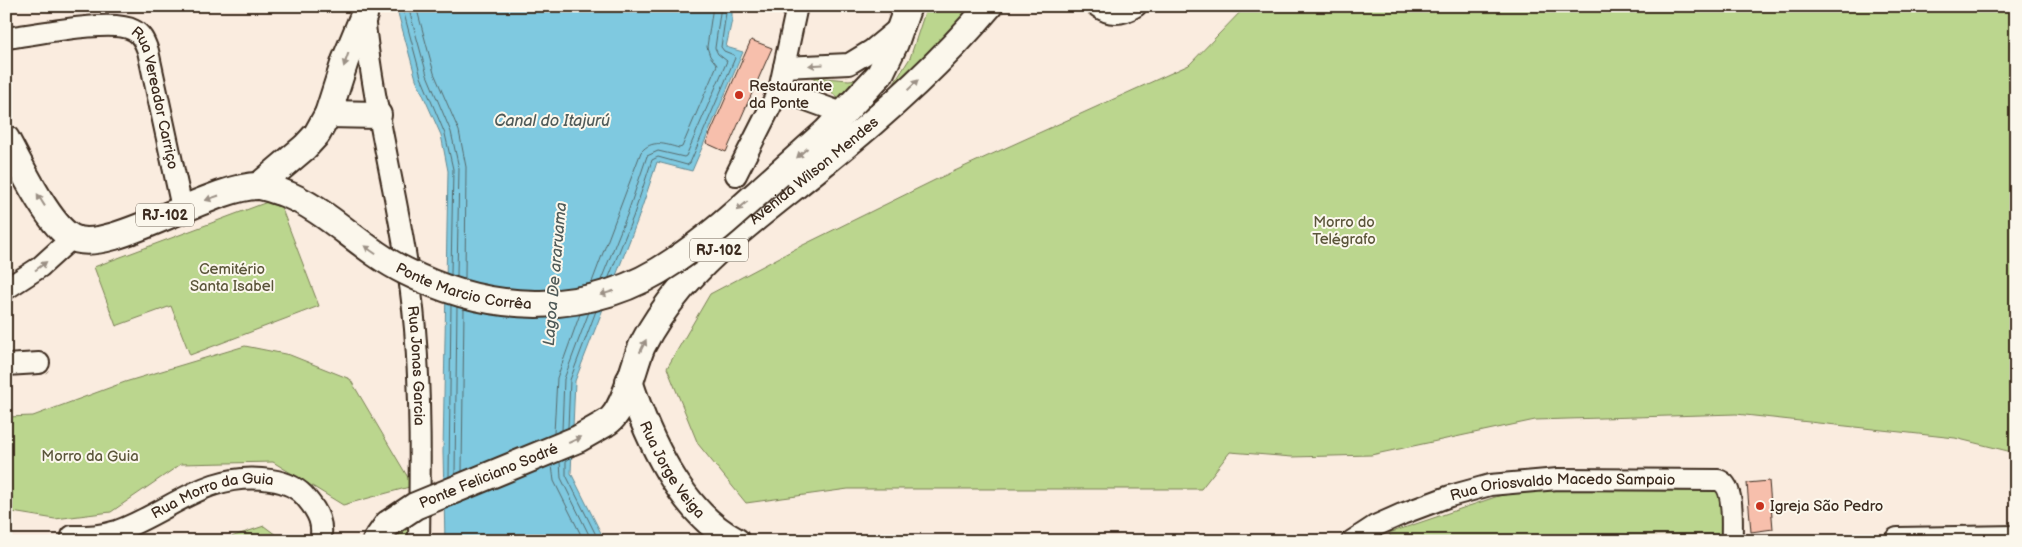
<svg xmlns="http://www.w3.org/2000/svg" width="2022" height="547" font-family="'Balsamiq Sans',sans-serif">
	<rect width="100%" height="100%" fill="#faecdf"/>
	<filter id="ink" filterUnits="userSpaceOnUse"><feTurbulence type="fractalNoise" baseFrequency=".02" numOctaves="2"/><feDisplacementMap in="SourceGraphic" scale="10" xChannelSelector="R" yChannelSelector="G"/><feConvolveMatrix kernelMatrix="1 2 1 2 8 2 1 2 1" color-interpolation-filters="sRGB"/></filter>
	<g filter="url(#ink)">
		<g fill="#bbd68e" stroke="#7b8056">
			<path d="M927,6h57l-104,100 30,-48z"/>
			<path d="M1246,6h770v447l-61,-15 -219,-24 -201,6 -164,35 -79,2 -62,-5 -29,37h-353l-102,14 -48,-59 -31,-76 43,-74 87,-46 140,-69 252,-114z"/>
			<path d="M812,77l37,3 17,-2 -25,24 -14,-15z"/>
			<path d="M270,201l10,3 39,102 -129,49 -19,-49 -55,20 -22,-59z"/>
			<path d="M245,346l45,9 60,24 63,107 -70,19 -70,-43 -92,2 -70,48 -56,7 -49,-8v-94l27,-1 92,-34z"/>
			<path d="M1720,486l1,48 -315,4 -15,-1 -2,-4 136,-46z"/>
			<path d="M413,525v16h-16l6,-15z"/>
			<path d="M264,526l20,15h-65z"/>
		</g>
		<path fill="#7fc9e0" stroke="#648992" d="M396,6h336v14l-6,27 17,5 -51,119 -35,-9 -19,57 -63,162 -4,92 34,68h-160l-2,-89 5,-281 -7,-36 -25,-56z"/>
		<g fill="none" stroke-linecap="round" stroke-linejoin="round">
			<g stroke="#566a6c" stroke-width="1">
				<path d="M402,6l19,71 24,57 8,35 -2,105"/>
				<path d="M408,6l19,69 24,57 8,36 -2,108"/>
				<path d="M416,6l18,67 25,58 7,36 -1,112"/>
				<path d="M609,277l24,-60 19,-57 6,-3 29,8 3,-2 45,-105 -1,-3 -10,-4 -3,-4 6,-41"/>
				<path d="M601,280l26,-65 20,-59 11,-5 26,6 2,-1 41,-95 -9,-7 -3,-6 6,-42"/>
				<path d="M592,282l49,-130c11,-13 24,-8 38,-4l3,-1 35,-82 -7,-9 -3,-9 6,-41"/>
				<path d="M568,428l2,-48 26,-69"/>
				<path d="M562,430l2,-51 25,-67"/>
				<path d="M554,433l3,-55 23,-64"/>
				<path d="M566,459v16l33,66"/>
				<path d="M560,462l1,16 31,63"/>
				<path d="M552,465l2,16 30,60"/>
				<path d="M462,471l2,-162"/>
				<path d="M455,474l2,-168"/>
				<path d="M449,477l2,-173"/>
			</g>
		</g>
		<g fill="#f7bfac" stroke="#3b2a1e">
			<path d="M751,40l21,8 -46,104 -20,-9z"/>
			<path d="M1769,481l4,48 -22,3 -4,-49z"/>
		</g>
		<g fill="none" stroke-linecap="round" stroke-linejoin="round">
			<g stroke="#3b2a1e" stroke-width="24">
				<g id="minor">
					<path d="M1097,6c13,10 25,9 39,0"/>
					<path id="s1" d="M364,15c10,105 42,208 51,314 6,70 5,141 4,212"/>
					<path id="s2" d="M6,38c27,-3 106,-20 127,-8 9,4 12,13 15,21l34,157"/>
					<path d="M784,67l65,-3 23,-14 29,-24"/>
					<path d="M779,90l63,23"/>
					<path d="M736,175l43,-85 18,-84"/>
					<path d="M6,289l34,-22 32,-29"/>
					<path d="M6,365l33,-2"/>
					<path id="s3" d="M72,536c15,0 30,0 45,-5 55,-20 90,-61 154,-51 14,2 27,7 36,19 11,13 17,25 13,42"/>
					<path id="s4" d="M1352,541l23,-15 27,-12 48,-18 40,-11 68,-6 160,1c18,5 13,44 14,61"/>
				</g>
			</g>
			<g stroke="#3b2a1e" stroke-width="30">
				<g id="major">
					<path d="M328,114l50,1"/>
					<path d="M6,139c13,24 42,85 65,98 34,21 140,-52 188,-51 7,1 15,4 22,6"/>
					<path d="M779,174l47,-42 54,-58 15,-31 13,-37"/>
					<path d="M259,186l46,-39 12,-13 11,-20 17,-53 19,-46"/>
					<path id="s5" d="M629,381c18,55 52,132 107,160"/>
					<path id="s6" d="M606,423c19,-10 27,-57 36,-77 11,-22 25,-41 40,-59 40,-46 90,-82 137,-120 60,-48 120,-101 170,-161"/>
					<path d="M376,541l12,-17"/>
					<path d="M1898,541l118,-2"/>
				</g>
			</g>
			<use href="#minor" stroke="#fbf7ec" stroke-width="20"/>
			<use href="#major" stroke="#fbf7ec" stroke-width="26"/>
			<g stroke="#3b2a1e" stroke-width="30" stroke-linecap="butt">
				<g id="major-bridge">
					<path id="s7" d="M281,192c47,17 79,57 124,79 87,44 186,47 269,-10 38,-25 71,-57 105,-87"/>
					<path id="s8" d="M388,524l27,-18 163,-67 28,-16"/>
				</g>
			</g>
			<use href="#major-bridge" stroke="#fbf7ec" stroke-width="26"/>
		</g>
		<defs><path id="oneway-solid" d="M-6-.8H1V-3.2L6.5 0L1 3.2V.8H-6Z" transform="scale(1.25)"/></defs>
		<g fill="#9b9085">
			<use href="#oneway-solid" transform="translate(346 60) rotate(109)"/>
			<use href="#oneway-solid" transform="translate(816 65) rotate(177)"/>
			<use href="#oneway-solid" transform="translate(913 85) rotate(-44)"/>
			<use href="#oneway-solid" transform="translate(802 153) rotate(138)"/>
			<use href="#oneway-solid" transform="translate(212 198) rotate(161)"/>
			<use href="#oneway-solid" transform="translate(41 200) rotate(-122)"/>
			<use href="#oneway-solid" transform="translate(742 206) rotate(140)"/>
			<use href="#oneway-solid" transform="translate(370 250) rotate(-145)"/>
			<use href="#oneway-solid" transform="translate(41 266) rotate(-37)"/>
			<use href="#oneway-solid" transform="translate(607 293) rotate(162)"/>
			<use href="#oneway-solid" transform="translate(643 346) rotate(-64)"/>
			<use href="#oneway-solid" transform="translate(575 440) rotate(-25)"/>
		</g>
	</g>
	<g fill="#c8321e" stroke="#fbf7ec" stroke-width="2">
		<circle cx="739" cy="95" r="5"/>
		<circle cx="1760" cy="506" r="5"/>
	</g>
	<g text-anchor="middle" stroke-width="4" stroke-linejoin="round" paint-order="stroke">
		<g fill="#fbf7ec" stroke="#75685c" stroke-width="1">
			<rect x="136" y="203.5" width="58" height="23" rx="4"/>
			<rect x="690" y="238.5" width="58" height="23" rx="4"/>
		</g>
		<g font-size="14" font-weight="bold" fill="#3b2a1e">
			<text x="165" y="220">RJ-102</text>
			<text x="719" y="255">RJ-102</text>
		</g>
		<g font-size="15" fill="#3b2a1e" stroke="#fbf7ec" text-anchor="start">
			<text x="749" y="91">Restaurante<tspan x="749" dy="17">da Ponte</tspan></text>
			<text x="1770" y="511">Igreja São Pedro</text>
		</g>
		<g font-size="15" fill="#3b2a1e" stroke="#fbf7ec">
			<text dy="5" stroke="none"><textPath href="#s2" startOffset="202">Rua Vereador Carriço</textPath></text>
			<text dy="5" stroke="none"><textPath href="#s6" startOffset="334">Avenida Wilson Mendes</textPath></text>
			<text dy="5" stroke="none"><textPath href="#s7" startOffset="209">Ponte Marcio Corrêa</textPath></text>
			<text dy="5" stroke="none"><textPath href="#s1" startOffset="355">Rua Jonas Garcia</textPath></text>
			<text dy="5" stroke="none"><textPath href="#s5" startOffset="99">Rua Jorge Veiga</textPath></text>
			<text dy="5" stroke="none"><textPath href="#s8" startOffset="112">Ponte Feliciano Sodré</textPath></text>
			<text dy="5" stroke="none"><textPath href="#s4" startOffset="222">Rua Oriosvaldo Macedo Sampaio</textPath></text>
			<text dy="5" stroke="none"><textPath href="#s3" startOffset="149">Rua Morro da Guia</textPath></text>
		</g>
		<g font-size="15" fill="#5b553a" stroke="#fbf7ec">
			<text x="1344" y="227">Morro do<tspan x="1344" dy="17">Telégrafo</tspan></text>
			<text x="232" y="274">Cemitério<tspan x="232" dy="17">Santa Isabel</tspan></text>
			<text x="90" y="461">Morro da Guia</text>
		</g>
		<g font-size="16" font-style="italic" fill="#4f5a58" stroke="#fbf7ec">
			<text x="552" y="126">Canal do Itajurú</text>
			<text transform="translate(554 274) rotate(-85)" y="6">Lagoa De araruama</text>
		</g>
	</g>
	<rect width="2022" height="547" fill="none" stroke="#fbf7ec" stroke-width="25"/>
	<rect x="12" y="12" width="1997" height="522" fill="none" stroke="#3b2a1e" stroke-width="2" filter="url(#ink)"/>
</svg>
